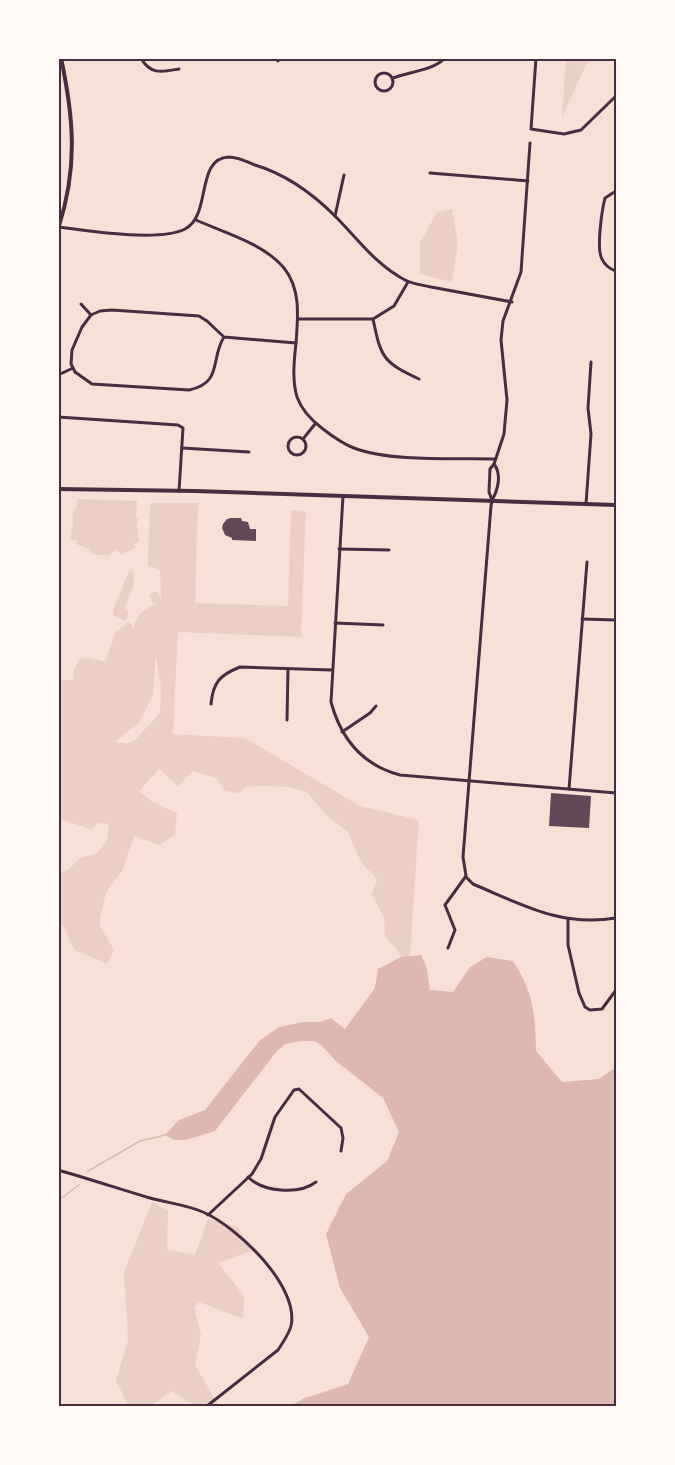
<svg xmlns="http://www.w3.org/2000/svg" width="675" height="1465" font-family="Jost,sans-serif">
	<rect width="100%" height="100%" fill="#f7e1d7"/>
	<g fill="#ebcfc5" fill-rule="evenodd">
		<path d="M566,59h27l-7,6 -24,52z"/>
		<path d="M452,209l6,34 -6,39 -32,-8v-31l17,-31z"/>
		<path d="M77,499l60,2 -1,16 3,1 -2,8 2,16 -5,2 1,4 -14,7 -4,-5 -9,6 -16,-2 -5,-6 -9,-3 -2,-5h-5c-1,-10 4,-17 1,-27l5,-7z"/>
		<path d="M150,503h48l-3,100 93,3 3,-96 15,1 -5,126 -123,-5 -5,102 72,4 115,68 59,14 -9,136 -9,1 -2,-5 -14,-15 -1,-19 -12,-23 5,-16 -16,-17 -13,-30 -23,-18 -18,-22 -18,-5 -25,-1 -18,1 -7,6 -14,-2 -9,-13 -23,-7 -15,15 -19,-17 -20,22 12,10 26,12 -2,22 -16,10 -25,-9 -12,35 -16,21 -7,32 15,26 -7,14 -32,-14 -12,-24 -4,-3v-49l10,-5 11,-11 17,-5 10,-14 2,-15 -10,-1 -8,6 -32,-10v-139h14l1,-11 5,-10 11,-1 15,4 11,-31 13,-9 6,7c-3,-14 13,-20 23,-27l-5,2 -4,-10 8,-3 4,7 -1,-27 -12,-6zM156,655l5,34 -1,24 -26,28 -6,2 -13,-1 23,-18 15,-29z"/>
		<path d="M133,568l1,16 -9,24 4,3 -3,10 -13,-6v-5l15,-37z"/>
		<path d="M152,1202l16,9 -1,39 28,5 13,-36 30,8 13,24 -33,12 26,33 -1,23 -44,-17 -5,5 7,28 -6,30 24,41h-24l-24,-15 -20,15h-23l-12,-26 12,-40 -4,-68z"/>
	</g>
	<path fill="#dcb8b0" d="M421,955l6,14 3,21 23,2 17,-25 17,-10 26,4c21,32 22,53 23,90l26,31 37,-3 17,-12v339h-326l15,-8 43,-14 21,-47 -29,-49 -14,-54 20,-40 41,-33 12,-29 -16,-34 -47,-37 -15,-16 -6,-4h-14l-16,3 -8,7 -62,80 -29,9h-12l-9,-5 14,-15 26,-10 55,-70 19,-13 24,-5h17l11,-4 14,11 30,-41 3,-19 23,-12z"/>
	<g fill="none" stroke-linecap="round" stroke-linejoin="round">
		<g stroke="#dcb8b0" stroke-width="1.5">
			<path d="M88,1171l52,-30 25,-6"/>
			<path d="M58,1201l22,-17"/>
		</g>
	</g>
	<g fill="#644757">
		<path d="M231,518h10l1,3 6,1 2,7h6v12l-24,-1v-2l-7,-3 -3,-7 1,-4 4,-5z"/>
		<path d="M551,793l40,3 -2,32 -40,-2z"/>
	</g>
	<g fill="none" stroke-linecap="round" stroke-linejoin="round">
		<g stroke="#4a2c40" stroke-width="3">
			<path d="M141,58c9,17 21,14 38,11"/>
			<path d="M275,58l3,3"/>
			<path d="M536,58l-5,71 33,5 17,-4 35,-34"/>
			<circle cx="384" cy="82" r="9"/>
			<path d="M393,78c16,-6 41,-8 52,-20"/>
			<path d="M430,173l98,8"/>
			<path d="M616,191l-11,7c-3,12 -9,51 -3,61 3,7 8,10 14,12"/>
			<path d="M335,216l9,-41"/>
			<path d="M196,220c29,13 67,23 88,48 17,21 14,49 12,75 -2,18 -4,37 1,54 5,14 14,23 26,32 9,7 20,15 31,19 36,14 101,10 141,11"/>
			<path d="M59,227c30,4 101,15 126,2 27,-14 10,-71 44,-72 8,0 19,5 26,8 30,9 57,28 80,51 22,22 41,49 70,64 7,4 18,5 26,7 27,5 54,10 81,15"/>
			<path d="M81,304l10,11"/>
			<path d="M298,319h75l21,-13 14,-24"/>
			<path d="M373,319c8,39 10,43 46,60"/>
			<path d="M224,337c-14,22 -1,46 -35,53l-97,-6 -17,-12 -4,-8 1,-14 10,-23 9,-12 9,-4 12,-1 87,6 8,5 17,16 72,6"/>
			<path d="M58,375l15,-7"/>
			<path d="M58,417l120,8 5,3 -4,63"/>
			<circle cx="297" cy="446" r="9"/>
			<path d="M303,439l12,-15"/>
			<path d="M182,448l67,4"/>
			<path d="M343,496l-12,206c10,37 31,63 69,73l216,18"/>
			<path d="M492,500c6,-10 10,-26 2,-36"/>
			<path d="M586,504l5,-70 -3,-26 3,-46"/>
			<path d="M339,549l50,1"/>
			<path d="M582,619l34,1"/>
			<path d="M335,623l48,2"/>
			<path d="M211,704c2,-22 9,-29 29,-37l91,3"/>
			<path d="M287,720l1,-51"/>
			<path d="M342,732l28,-19 6,-7"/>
			<path d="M569,789l18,-227"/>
			<path d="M466,877l7,7c50,21 88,43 143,34"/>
			<path d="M568,919v26l11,48 6,14 5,3 12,-1 14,-19"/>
			<path d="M448,948l7,-18 -10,-25 21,-29 -3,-19 28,-351 1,-6 -3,-8 1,-23 4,-5 10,-30 3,-34 -6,-60 2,-19 18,-49 9,-129"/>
			<path d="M58,1170c31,9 62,19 92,28 18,5 37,7 53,14 33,14 97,74 88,114 -2,8 -8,16 -13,24l-71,56"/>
			<path d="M248,1177c15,15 51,18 68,5"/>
			<path d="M208,1215l44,-41 9,-15 14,-42 19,-27 5,-1 42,39 2,10 -2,13"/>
		</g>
		<g stroke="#4a2c40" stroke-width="4">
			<path d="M58,229c20,-60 16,-110 3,-171"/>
			<path d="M58,489l137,2 421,14"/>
		</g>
	</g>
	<rect width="675" height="1465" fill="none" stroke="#fffaf5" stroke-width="120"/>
	<rect x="60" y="60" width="555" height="1345" fill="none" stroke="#4a2c40" stroke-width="2"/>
</svg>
